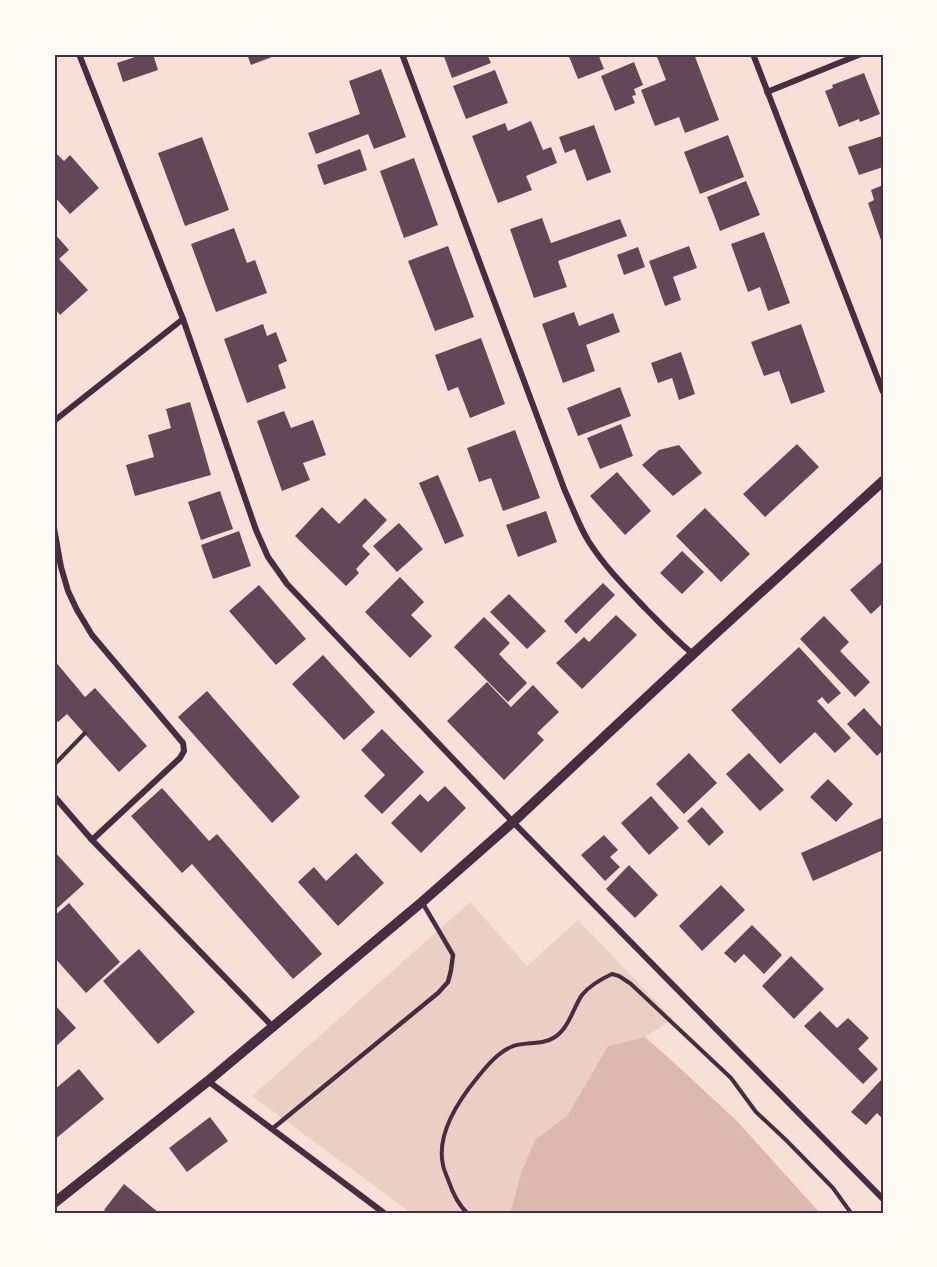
<svg xmlns="http://www.w3.org/2000/svg" width="937" height="1267" font-family="'Alegreya Sans',sans-serif">
	<rect width="100%" height="100%" fill="#f7e1d7"/>
	<path fill="#ebcfc5" d="M470,902l57,64 51,-46 95,99 -28,18 -37,9 -41,70 -32,25 -13,29 -12,43h-99l-159,-117z"/>
	<path fill="#dcb8b0" d="M645,1037l25,22 67,62 83,92h-310l12,-43 13,-30 32,-24 41,-70z"/>
	<g fill="#644757">
		<path d="M144,54h9l5,16 -35,12 -6,-19z"/>
		<path d="M247,54h33l-29,11z"/>
		<path d="M443,54h44l4,9 -39,15z"/>
		<path d="M568,54h30l6,15 -26,10z"/>
		<path d="M656,54h38l25,66 -34,13 -6,-16 -24,9 -14,-36 25,-10z"/>
		<path d="M634,62l9,23 -9,4 2,6 -4,1 3,7 -20,8 -14,-35z"/>
		<path d="M381,69l25,68 -32,12 -6,-15 -52,20 -8,-21 52,-19 -11,-33z"/>
		<path d="M495,70l13,33 -42,16 -13,-33z"/>
		<path d="M864,73l16,41 -20,8 -1,-3 -20,8 -14,-36 8,-3 -1,-3z"/>
		<path d="M531,121l12,29 8,-3 6,16 -31,13 6,14 -34,13 -26,-67 33,-13 3,8z"/>
		<path d="M594,125l17,47 -24,9 -12,-32 -10,4 -6,-16z"/>
		<path d="M728,135l16,42 -44,17 -16,-42z"/>
		<path d="M882,136l1,3v28l-24,8 -11,-28z"/>
		<path d="M202,137l27,73 -44,16 -27,-73z"/>
		<path d="M360,149l7,21 -43,15 -7,-20z"/>
		<path d="M54,151l10,10 6,-6 29,33 -29,26 -16,-18z"/>
		<path d="M414,158l24,67 -34,13 -24,-67z"/>
		<path d="M746,181l14,34 -40,16 -13,-34z"/>
		<path d="M883,185v61l-15,-43 6,-3 -3,-10z"/>
		<path d="M542,218l9,25 69,-24 7,17 -69,25 9,26 -33,11 -24,-69z"/>
		<path d="M234,228l13,35 8,-3 12,33 -51,19 -25,-68z"/>
		<path d="M764,232l26,71 -22,8 -8,-24 -12,5 -17,-48z"/>
		<path d="M54,233l15,17 -10,9 29,31 -28,25 -6,-8z"/>
		<path d="M448,246l26,71 -39,14 -27,-70z"/>
		<path d="M689,246l8,22 -24,9 8,23 -16,6 -16,-45z"/>
		<path d="M638,247l7,20 -21,8 -7,-20z"/>
		<path d="M574,312l5,14 34,-13 7,19 -34,13 9,26 -32,12 -21,-59z"/>
		<path d="M263,324l4,12 9,-4 11,29 -9,4 8,23 -39,15 -23,-64z"/>
		<path d="M801,324l24,68 -34,12 -12,-33 -15,5 -13,-34z"/>
		<path d="M481,338l24,66 -35,14 -12,-31 -10,4 -13,-36z"/>
		<path d="M681,352l14,42 -16,6 -7,-22 -14,5 -7,-20z"/>
		<path d="M620,387l11,29 -53,20 -11,-28z"/>
		<path d="M190,402l21,73 -76,21 -9,-31 28,-8 -6,-22 23,-7 -5,-19z"/>
		<path d="M284,411l7,17 22,-8 13,35 -23,8 7,17 -28,11 -25,-70z"/>
		<path d="M621,424l12,32 -33,13 -13,-31z"/>
		<path d="M515,430l25,68 -37,13 -12,-33 -12,4 -12,-34z"/>
		<path d="M797,444l22,23 -54,50 -22,-23z"/>
		<path d="M679,445l23,28 -29,23 -31,-31 17,-15z"/>
		<path d="M617,472l34,39 -26,24 -35,-39z"/>
		<path d="M438,475l26,61 -19,8 -26,-61z"/>
		<path d="M220,491l13,38 -32,11 -13,-38z"/>
		<path d="M365,498l22,22 -25,26 8,8 -14,15 3,4 -13,13 -51,-50 27,-29 17,17z"/>
		<path d="M705,508l45,46 -29,28 -45,-46z"/>
		<path d="M546,511l11,31 -39,15 -12,-32z"/>
		<path d="M399,523l24,26 -26,23 -24,-26z"/>
		<path d="M239,531l12,35 -38,13 -12,-34z"/>
		<path d="M682,551l22,21 -22,22 -22,-21z"/>
		<path d="M883,561v42l-12,11 -21,-24z"/>
		<path d="M400,577l24,25 -13,13 21,21 -22,22 -45,-46z"/>
		<path d="M603,583l12,12 -39,39 -12,-13z"/>
		<path d="M259,585l47,54 -30,26 -47,-54z"/>
		<path d="M509,594l37,37 -19,18 -37,-37z"/>
		<path d="M616,615l21,20 -55,54 -26,-26 28,-26 5,5z"/>
		<path d="M824,616l25,26 -9,9 30,31 -15,15 -55,-58z"/>
		<path d="M484,617l26,26 -11,11 28,29 -19,19 -54,-55z"/>
		<path d="M799,647l42,46 -13,11 -6,-7 -5,4 34,37 -16,15 -20,-21 -35,32 -49,-54z"/>
		<path d="M323,655l52,57 -31,28 -52,-56z"/>
		<path d="M54,660l31,37 10,-9 52,58 -28,26 -52,-58 -9,8 -4,-3z"/>
		<path d="M487,682l24,25 22,-22 26,27 -22,21 7,7 -40,40 -57,-59z"/>
		<path d="M207,691l93,106 -28,26 -94,-106z"/>
		<path d="M864,708l19,21v21l-6,6 -30,-32z"/>
		<path d="M382,729l42,43 -42,42 -18,-18 21,-21 -24,-25z"/>
		<path d="M689,753l28,30 -33,31 -28,-30z"/>
		<path d="M749,753l35,37 -24,21 -34,-37z"/>
		<path d="M828,779l25,25 -17,18 -26,-25z"/>
		<path d="M445,786l21,22 -45,45 -30,-30 29,-29 8,8z"/>
		<path d="M162,788l47,53 8,-7 105,120 -29,25 -101,-115 -10,9 -51,-57z"/>
		<path d="M651,796l28,32 -30,27 -28,-32z"/>
		<path d="M702,807l22,25 -15,14 -22,-25z"/>
		<path d="M883,817v33l-70,31 -12,-28z"/>
		<path d="M604,835l14,15 -8,7 10,10 -15,14 -24,-26z"/>
		<path d="M54,851l30,33 -30,27z"/>
		<path d="M356,853l28,30 -46,43 -40,-44 16,-15 12,14z"/>
		<path d="M629,865l29,30 -23,23 -29,-29z"/>
		<path d="M721,885l24,25 -43,41 -23,-25z"/>
		<path d="M69,903l51,59 -34,31 -32,-36v-41z"/>
		<path d="M752,925l30,30 -18,19 -20,-20 -9,9 -11,-10z"/>
		<path d="M139,949l56,63 -37,32 -55,-63z"/>
		<path d="M791,956l33,33 -30,30 -32,-33z"/>
		<path d="M54,1004l22,24 -22,20z"/>
		<path d="M820,1011l17,17 11,-10 21,20 -11,11 20,20 -15,15 -59,-58z"/>
		<path d="M79,1069l25,30 -50,41v-50z"/>
		<path d="M882,1079l1,1v39l-6,-6 -11,12 -15,-13z"/>
		<path d="M210,1117l18,24 -41,31 -18,-24z"/>
		<path d="M124,1184l35,29h-51l-4,-3z"/>
	</g>
	<g fill="none" stroke-linecap="round" stroke-linejoin="round">
		<g stroke="#4a2c40" stroke-width="4">
			<path d="M54,765l31,-32"/>
			<path d="M467,1213c-9,-9 -14,-19 -18,-31 -2,-6 -5,-11 -6,-17 -7,-31 16,-65 34,-87 9,-11 20,-25 34,-31 13,-6 31,-1 44,-10 14,-9 18,-29 27,-42 8,-10 19,-16 30,-21l7,2 12,8 100,94 25,34 30,28 47,48 18,25"/>
		</g>
		<path stroke="#4a2c40" stroke-width="4.5" d="M272,1129l166,-136 10,-11 3,-12 2,-15 -31,-53"/>
		<g stroke="#4a2c40" stroke-width="6">
			<path d="M79,54l104,265 73,211 12,27 19,27 226,238 370,377"/>
			<path d="M402,54l163,437c8,17 14,35 24,51 16,25 37,46 57,67 15,15 30,31 47,45"/>
			<path d="M753,54l130,338"/>
			<path d="M767,92l94,-38"/>
			<path d="M54,421l129,-102"/>
			<path d="M54,528l7,39 7,24 9,19 15,25 91,108 1,8 -4,7 -88,82"/>
			<path d="M54,796l38,44 181,187"/>
			<path d="M208,1081l176,132"/>
		</g>
		<path stroke="#4a2c40" stroke-width="10" d="M54,1203l154,-122 214,-179 91,-80 180,-168 190,-173"/>
	</g>
	<rect width="937" height="1267" fill="none" stroke="#fffaf5" stroke-width="111"/>
	<rect x="56" y="56" width="826" height="1156" fill="none" stroke="#4a2c40" stroke-width="2"/>
</svg>
